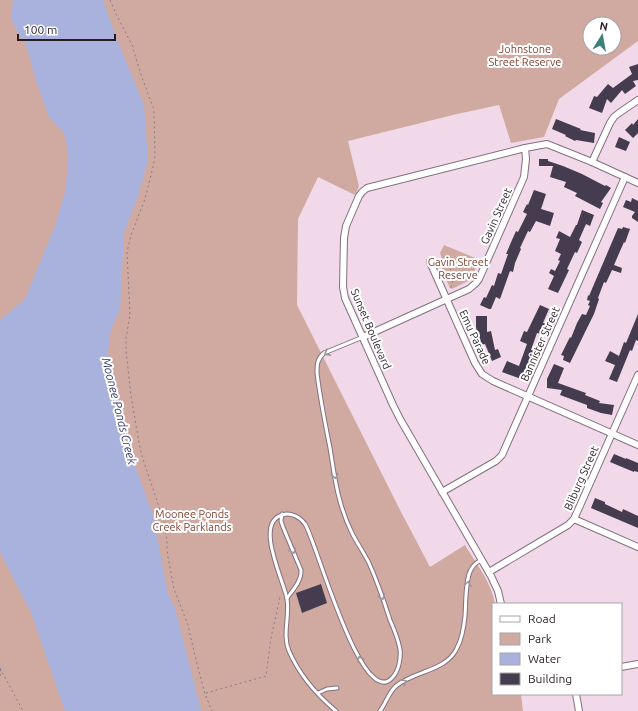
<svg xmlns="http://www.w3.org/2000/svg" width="638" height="711" font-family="Ubuntu,sans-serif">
	<rect width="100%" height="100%" fill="#f1d9ea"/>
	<g fill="#d0aaa0" fill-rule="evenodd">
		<path d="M0,0h638v41l-79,58 -15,38 -33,6 -12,-38 -42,9 -109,27 11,45 -4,9 -37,-18 -20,42 -1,86 103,205 30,57 35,-22c11,19 26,36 30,59h-2v90h28l2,17h-523zM590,24h24v24h-24z"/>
		<path d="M444,245l36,15 -7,14 -5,7 -16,8 -2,-1 -8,-17v-12l-2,-6z"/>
	</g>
	<path fill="#a9b2dd" d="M13,0h90l13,37 28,68 4,55 -10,36 -14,37 -4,77 -9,19 -3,22 16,84 29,80 15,79 7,14 26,102v1h-136l-34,-98 -31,-61v-232l25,-21 31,-76 10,-35 2,-36 -4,-19 -15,-16 -13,-36 -11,-40 -6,-6 -8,-16z"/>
	<g fill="#453c50">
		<path d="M638,64v16l-5,1 3,5 -11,8 -3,-4 -11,13 -4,-4 -5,14 -13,-5 5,-12 3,1 11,-13 5,4 19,-14 -3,-7z"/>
		<path d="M556,119l25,10 -1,1 15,3 -1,10 -18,-3 -1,1 -10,-5 1,-1 -14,-6z"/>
		<path d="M638,119v14l-5,5 -8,-8 7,-7 1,2z"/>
		<path d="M619,137l11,5 -4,9 -11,-4z"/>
		<path d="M539,159h9v2l15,5 19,8 23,12 1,-1 5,3 -10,14 2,1 -3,6 -25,-13 2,-3 -13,-6 2,-5 -16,-5 3,-11h-14z"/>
		<path d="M534,190l12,4 -5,15 13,4 -4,13 -14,-5 -6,11 -2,-1 -8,17 1,1 -6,14 -2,9 -3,-1 -10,28 -4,-2 -5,12h-2l-9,-4 4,-8 2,1 6,-13 2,1 4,-13 3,1 7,-20h-2l6,-14 4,-9 2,1 9,-18 -4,-2 4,-8 1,1z"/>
		<path d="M632,198l6,3v21l-6,-4v-2l3,-4 -12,-5 3,-7 5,2z"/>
		<path d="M582,210l12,5 -4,11 -4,-2 -7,16 3,2 -5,11 -2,-1 -8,17 2,1 -11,23 -10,-4 6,-13 -5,-3 2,-4 4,2 5,-10 -2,-1 3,-6 -6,-3 5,-12 -4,-1 3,-7 11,6 6,-12h1z"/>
		<path d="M623,227l7,2 -5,14 -1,-1 -10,23 8,3 -1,5 -9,-3 -6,13 -2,-1 -6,16 1,1 -5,15 -5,10 -19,39 -7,-3 1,-4 -3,-1 9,-18 1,1 6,-15 5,-9 4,1 4,-9 -2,-1 2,-4 -3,-1 1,-5 1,1 29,-68 4,1z"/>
		<path d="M540,305l9,4 -6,14 3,1 -4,10 -5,-1 -6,17 6,2 -10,29 -25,-9 5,-11 12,5 8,-22 -7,-3 4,-10 3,1z"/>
		<path d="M638,314v27l-2,-1 -4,11 -2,-1 -13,32 -8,-3 6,-14 -10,-4 5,-10 9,5 5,-14 2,1z"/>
		<path d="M476,316h11v16l4,-1 4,19 3,-1 3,8 -9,4 -7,-17 -5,1 -4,-18z"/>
		<path d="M554,364l10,4 -6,15 28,10 -1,2 15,6 -1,2 15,2 -2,10 -11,-2 -14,-5v-3l-27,-10 2,-5 -15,-2v-9z"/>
		<path d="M614,454l12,5v-1l12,5v9l-4,-1v1l-24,-10z"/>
		<path d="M595,498l10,4v2l17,8 1,-3 15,7v12l-47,-20z"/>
		<path d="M321,584l6,19 -25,10 -6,-20z"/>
	</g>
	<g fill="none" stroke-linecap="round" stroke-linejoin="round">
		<g stroke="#846f7e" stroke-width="5">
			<g id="lane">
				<path d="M282,514l-1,7 2,6 18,43c1,10 -8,20 -14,28"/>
				<path d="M318,693l9,-4 10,-1"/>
				<path d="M336,711c-19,-16 -37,-37 -47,-60 -7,-16 1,-35 -2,-52 -3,-18 -33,-76 -5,-84 9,-3 18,2 23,9 10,13 56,187 87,154 7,-7 9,-20 8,-29 -2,-10 -6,-20 -10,-29 -6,-19 -13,-39 -21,-57 -5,-10 -12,-20 -17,-30 -5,-10 -9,-21 -12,-32 -5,-17 -7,-35 -10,-53 -5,-25 -10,-50 -13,-75 0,-8 0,-14 7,-20l39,-16"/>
				<path d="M380,711c6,-8 9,-19 16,-25 18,-15 51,-15 61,-38 5,-9 7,-22 8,-32 1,-12 0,-39 7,-48 2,-4 6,-6 9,-8"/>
			</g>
		</g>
		<g stroke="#846f7e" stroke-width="8">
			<g id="street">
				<path d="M592,162l18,-39 4,-6 5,-4 19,-13"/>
				<path d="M430,262l45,101 7,11 11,7 145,64"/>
				<path d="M363,337l106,-48 7,-6 3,-4 45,-102 2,-18 -1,-11"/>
				<path d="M442,492l54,-31 6,-6 123,-278"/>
				<path d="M574,519l64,28"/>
				<path d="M489,572l79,-47 6,-6 64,-144"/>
				<path d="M501,604l-3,-13 -7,-15 -91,-157 -7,-14 -48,-107 -2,-11 1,-49 2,-12 13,-30 3,-4 5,-4 158,-40 22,-4 45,18 46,21"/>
				<path d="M621,667l17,-3"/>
				<path d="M576,694l3,17"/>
			</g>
		</g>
		<g stroke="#8b7a86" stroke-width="1" stroke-dasharray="2 3" stroke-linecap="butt">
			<path d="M110,0l6,14 16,31 9,30 12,32 1,6 1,43 -2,11 -8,32 -14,36 -4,17 3,63 -4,23v12l5,46 8,47 3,13 22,66 3,19v8l1,8 6,32 14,36 7,31 10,38 7,17"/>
			<path d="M442,258l5,1 2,9 6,6 -5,16"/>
			<path d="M470,265l9,-2"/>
			<path d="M0,668l23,43"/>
			<path d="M0,676l1,-4 -1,-3"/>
			<path d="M206,693l60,-17 5,-38 9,-41 2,1"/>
		</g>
		<use href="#lane" stroke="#fff" stroke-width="3"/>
		<use href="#street" stroke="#fff" stroke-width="6"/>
	</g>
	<defs><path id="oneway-chevron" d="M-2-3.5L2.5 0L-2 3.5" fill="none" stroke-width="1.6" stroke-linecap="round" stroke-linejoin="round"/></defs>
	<g stroke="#9d999c">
		<use href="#oneway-chevron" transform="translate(327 353) rotate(152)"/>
		<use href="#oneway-chevron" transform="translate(335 476) rotate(80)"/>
		<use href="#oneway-chevron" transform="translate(293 551) rotate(67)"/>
		<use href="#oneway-chevron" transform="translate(468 584) rotate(-83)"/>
		<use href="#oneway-chevron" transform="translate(382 597) rotate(69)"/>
		<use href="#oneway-chevron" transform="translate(360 659) rotate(-118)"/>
		<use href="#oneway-chevron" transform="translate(404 682) rotate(-29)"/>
	</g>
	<g text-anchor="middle" stroke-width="4" stroke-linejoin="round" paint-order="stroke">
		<g font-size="11" fill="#814132" stroke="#fff">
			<text x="525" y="53">Johnstone<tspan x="525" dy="13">Street Reserve</tspan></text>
			<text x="458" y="266">Gavin Street<tspan x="458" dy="13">Reserve</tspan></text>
			<text x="192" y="518">Moonee Ponds<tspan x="192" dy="13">Creek Parklands</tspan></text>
		</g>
		<g font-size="11" fill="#251c23" stroke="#fff">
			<text transform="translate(496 216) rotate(-66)" y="4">Gavin Street</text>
			<text transform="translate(371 329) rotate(67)" y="4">Sunset Boulevard</text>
			<text transform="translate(475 337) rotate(65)" y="4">Emu Parade</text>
			<text transform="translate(540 344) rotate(-66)" y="4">Bannister Street</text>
			<text transform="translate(581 478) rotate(-66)" y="4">Bliburg Street</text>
		</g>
		<g font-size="12" font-style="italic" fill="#353b72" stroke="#fff">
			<text transform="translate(119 411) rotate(76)" y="4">Moonee Ponds Creek</text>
		</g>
	</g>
	<rect x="492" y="603" width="130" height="92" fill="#ffffff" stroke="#a8a4a7"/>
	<rect x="500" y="616" width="20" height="6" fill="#ffffff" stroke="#a8a4a7"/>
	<text x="528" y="623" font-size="12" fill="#251c23">Road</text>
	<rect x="500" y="633" width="20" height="12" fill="#d0aaa0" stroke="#a8a4a7"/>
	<text x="528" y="643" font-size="12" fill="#251c23">Park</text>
	<rect x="500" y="653" width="20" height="12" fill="#a9b2dd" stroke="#a8a4a7"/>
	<text x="528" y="663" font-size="12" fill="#251c23">Water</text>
	<rect x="500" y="673" width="20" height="12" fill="#453c50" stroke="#a8a4a7"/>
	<text x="528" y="683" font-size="12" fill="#251c23">Building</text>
	<g transform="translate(602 36) rotate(11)"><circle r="19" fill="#ffffff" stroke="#a8a4a7"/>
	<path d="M0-3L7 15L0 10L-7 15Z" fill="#3a817a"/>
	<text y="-6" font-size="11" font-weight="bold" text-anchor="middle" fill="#251c23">N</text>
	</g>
	<path d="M18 34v6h97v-6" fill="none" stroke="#251c23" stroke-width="2"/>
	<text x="24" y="34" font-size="12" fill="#251c23" stroke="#ffffff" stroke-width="3" paint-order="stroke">100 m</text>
</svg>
